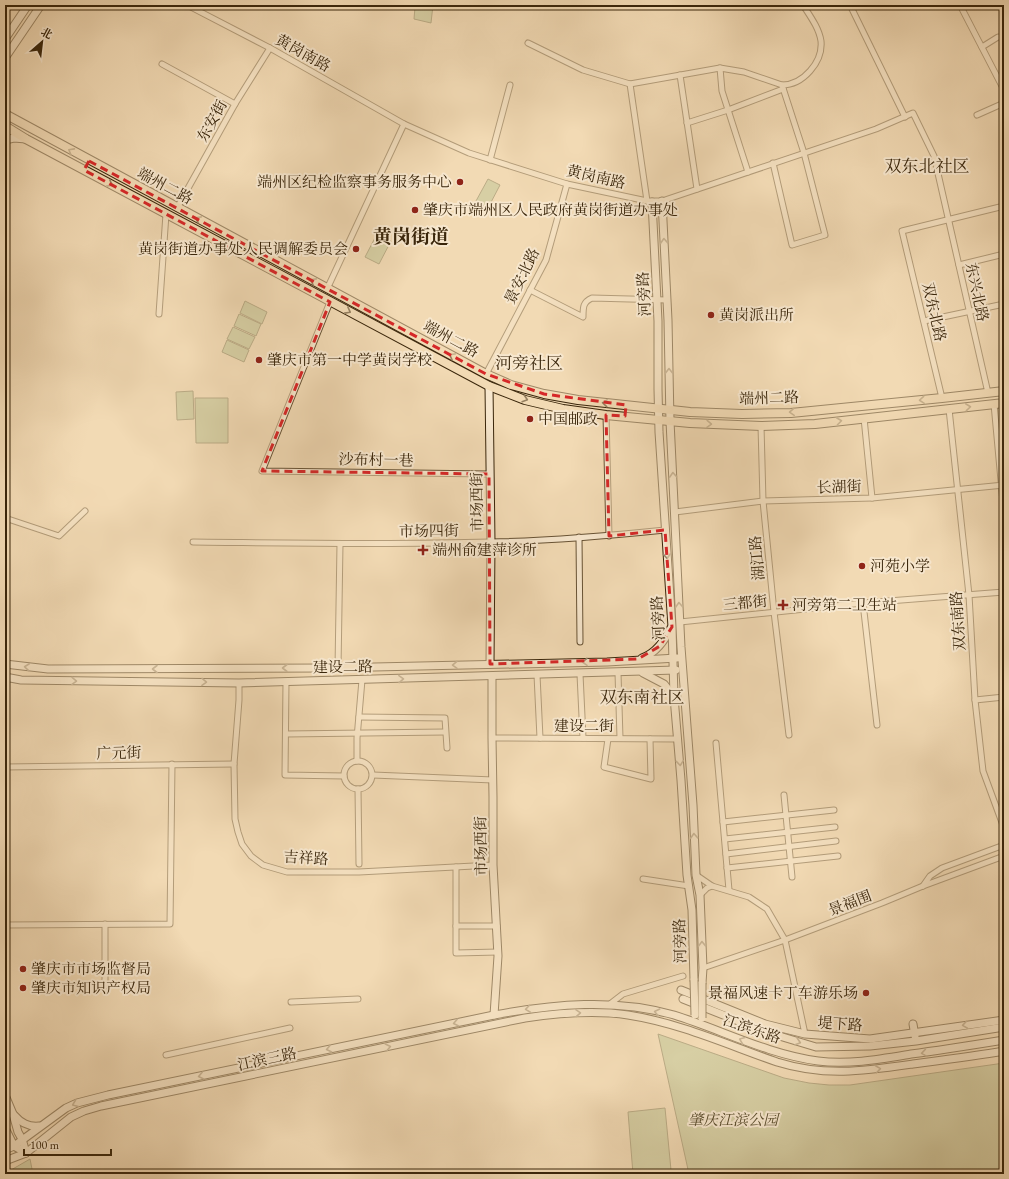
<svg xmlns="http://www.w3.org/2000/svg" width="1009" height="1179" font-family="'EB Garamond','Noto Serif SC',serif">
	<rect width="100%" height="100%" fill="#f2dab4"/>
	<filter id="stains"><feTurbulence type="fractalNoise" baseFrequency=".005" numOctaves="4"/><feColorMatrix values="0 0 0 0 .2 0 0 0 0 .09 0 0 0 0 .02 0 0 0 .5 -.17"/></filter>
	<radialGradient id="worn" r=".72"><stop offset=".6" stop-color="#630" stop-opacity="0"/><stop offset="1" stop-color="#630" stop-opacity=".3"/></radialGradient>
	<g fill="#b6c090" stroke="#78734e">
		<path d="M411,5h22l-2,18 -17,-4 1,-12z"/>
		<path d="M488,179l12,6 -12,23 -12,-7z"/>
		<path d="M377,234l14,7 -12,23 -14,-7z"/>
		<path d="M245,301l22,11 -5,12 -22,-11z"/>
		<path d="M239,314l22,10 -5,12 -22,-10z"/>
		<path d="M233,327l22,10 -6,12 -22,-10z"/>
		<path d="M227,340l22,10 -5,12 -22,-10z"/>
		<path d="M193,391l1,28 -17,1 -1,-28z"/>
		<path d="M195,398h33v45h-32z"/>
		<path d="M658,1034l126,44 25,5 20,2h21l154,-22v111h-315z"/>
		<path d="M665,1108l6,62 -38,4 -5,-62z"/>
		<path d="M30,1159l3,15h-28v-3l6,-1z"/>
	</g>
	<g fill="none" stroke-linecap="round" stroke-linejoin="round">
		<g stroke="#685335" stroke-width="7">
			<g id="street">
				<path d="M187,5l83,43 134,76 65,29 98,31 80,17h15l214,-72 37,-16 21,43 54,237"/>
				<path d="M850,5l55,112"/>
				<path d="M960,5l44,85"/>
				<path d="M528,43l55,27 47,14 90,-16 24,4 38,13c21,0 41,-23 39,-44 -2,-13 -11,-25 -18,-36"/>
				<path d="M982,47l16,-10h6"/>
				<path d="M162,64l73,40"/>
				<path d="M720,68l2,23 26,81"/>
				<path d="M680,75l17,114"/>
				<path d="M630,84l17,117"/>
				<path d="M977,115l27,-12"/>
				<path d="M687,123l41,-13 55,-21"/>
				<path d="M490,160l20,-75"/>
				<path d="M773,163l19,82 33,-10 -21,-82 -22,-68"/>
				<path d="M177,208l58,-104 35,-56"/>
				<path d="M959,265l45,-11"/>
				<path d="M327,289l77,-165"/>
				<path d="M530,290l53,27c0,-10 0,-15 9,-19l75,2"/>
				<path d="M330,302l-68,169 227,3"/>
				<path d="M159,314l7,-100"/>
				<path d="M924,321l80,-17"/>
				<path d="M486,374l60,-114 21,-76"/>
				<path d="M942,398l-40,-167 102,-25"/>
				<path d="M994,404l10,109"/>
				<path d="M949,409l20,186 6,105 8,71 21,57"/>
				<path d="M606,415l3,121"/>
				<path d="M864,418l8,80"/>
				<path d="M761,426l2,75 11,111 15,123"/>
				<path d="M675,512l88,-11 109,-3 132,-13"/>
				<path d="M5,518l54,18 26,-25"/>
				<path d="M579,537l1,105"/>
				<path d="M193,542c99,1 198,3 297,0 59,-1 117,-6 175,-12"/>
				<path d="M863,603l14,122"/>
				<path d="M680,622l183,-19 141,-11"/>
				<path d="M338,668l2,-124"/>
				<path d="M618,673l2,65"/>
				<path d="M580,674l3,64"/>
				<path d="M537,675l3,63"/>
				<path d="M286,682l-1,93 59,1"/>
				<path d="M239,683v17l-5,64 1,55 3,13 4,12 9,12 12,9 24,7h72l134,-7"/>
				<path d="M975,700l29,-3"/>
				<path d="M359,717l86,1 2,30"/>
				<path d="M286,734l159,-2"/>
				<path d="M492,738l185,1"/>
				<path d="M608,739l-4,28 47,12 -1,-40"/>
				<path d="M716,743l13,147"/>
				<circle cx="358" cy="775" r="14"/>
				<path d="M357,761v-23l5,-58"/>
				<path d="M5,767l229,-3"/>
				<path d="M373,775l120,5"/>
				<path d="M358,789l1,75"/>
				<path d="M784,795l8,82"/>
				<path d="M723,822l111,-12"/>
				<path d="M725,839l110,-12"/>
				<path d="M726,854l110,-13"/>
				<path d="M456,867v86l42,-1"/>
				<path d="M727,868l111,-12"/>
				<path d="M696,875l16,11 37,11 18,12 18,31 20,94"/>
				<path d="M643,879l46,7"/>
				<path d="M923,886l7,-10 12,-8 62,-23"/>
				<path d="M700,895l7,-7 5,-2"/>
				<path d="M5,925l165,-1 2,-160"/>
				<path d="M456,926h41"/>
				<path d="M703,968l82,-28 97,-37 41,-17 81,-30"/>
				<path d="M105,986v-62"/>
				<path d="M291,1002l67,-3"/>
				<path d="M610,1004l13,-10 60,-18"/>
				<path d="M166,1055l124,-27"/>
			</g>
		</g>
		<g stroke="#3a260b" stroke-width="9">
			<g id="secondary">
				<path d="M5,39l23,-34"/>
				<path d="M5,58l36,-53"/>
				<path d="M5,140l9,-2 12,1"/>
				<path d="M662,201l6,119 2,101 11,226 12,158 3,70 4,20 3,73 -1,15"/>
				<path d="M652,202l6,119v68l1,43 13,195 2,70 7,83 6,95 5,35 2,70"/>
				<path d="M489,386l2,156 -1,122"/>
				<path d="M642,658c14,-5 22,-17 29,-30"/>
				<path d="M5,664l43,5 281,-1 278,-6 70,-4"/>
				<path d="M643,673l21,11 10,13"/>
				<path d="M492,676v62l1,59v68l5,91 -4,59"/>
				<path d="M5,677l16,3 218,3 437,-13"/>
				<path d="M681,990l84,34 40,10 65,5 134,-19"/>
				<path d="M683,999l83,33 50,15 54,-1 46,-5 88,-14"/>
				<path d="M913,1024l2,12"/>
				<path d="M5,1095l8,19 5,18 4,7 4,14"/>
				<path d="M14,1115c7,8 14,12 25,11"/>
				<path d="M5,1128l9,18 12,7"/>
				<path d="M5,1150l9,-4 52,-38 11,-5 31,-8 386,-80c60,-11 121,-17 180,0 48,15 93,39 144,46 31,4 63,-2 93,-7 31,-4 62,-9 93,-14"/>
				<path d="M5,1161l21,-8 45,-36 13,-6 17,-5 424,-88c34,-5 69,-8 103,-3 52,8 100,30 149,47 48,15 87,9 136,2 30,-4 61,-8 91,-13"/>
			</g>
		</g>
		<g stroke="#3a260b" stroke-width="10">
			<g id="primary">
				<path d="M5,114l481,260 25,11 33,9 34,6 112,12 52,2 49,-1 151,-15 62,-7"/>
				<path d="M5,126l21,13 463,247 36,14 38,9 43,6 84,8 71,3 54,-2 189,-21"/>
			</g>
		</g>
		<use href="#street" stroke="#f7e7ce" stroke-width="5"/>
		<use href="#secondary" stroke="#f7e7ce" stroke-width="7"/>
		<use href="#primary" stroke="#f2dab4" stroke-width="8"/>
		<g stroke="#3a260b" stroke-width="9" stroke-linecap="butt">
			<g id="secondary-bridge">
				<path d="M694,980l1,35"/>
				<path d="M702,1018v-35"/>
			</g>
		</g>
		<use href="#secondary-bridge" stroke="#f7e7ce" stroke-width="7"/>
	</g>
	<defs><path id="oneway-chevron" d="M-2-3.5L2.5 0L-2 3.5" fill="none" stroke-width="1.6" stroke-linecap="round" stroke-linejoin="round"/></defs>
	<g stroke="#968060">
		<use href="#oneway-chevron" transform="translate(71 151) rotate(-151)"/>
		<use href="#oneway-chevron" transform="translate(110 184) rotate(28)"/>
		<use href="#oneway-chevron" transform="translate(198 219) rotate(-152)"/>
		<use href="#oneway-chevron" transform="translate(313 281) rotate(-152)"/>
		<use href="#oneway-chevron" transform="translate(348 311) rotate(28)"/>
		<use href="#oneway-chevron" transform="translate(452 356) rotate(-152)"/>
		<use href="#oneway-chevron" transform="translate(525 399) rotate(17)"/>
		<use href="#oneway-chevron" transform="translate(922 400) rotate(175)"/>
		<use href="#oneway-chevron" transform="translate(605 403) rotate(-175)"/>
		<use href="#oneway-chevron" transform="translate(968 407) rotate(-6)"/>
		<use href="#oneway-chevron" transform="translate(792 412) rotate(177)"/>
		<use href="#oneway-chevron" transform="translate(839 421) rotate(-7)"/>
		<use href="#oneway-chevron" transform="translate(709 424) rotate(2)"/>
	</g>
	<g stroke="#98866c">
		<use href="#oneway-chevron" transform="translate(664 241) rotate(-93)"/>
		<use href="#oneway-chevron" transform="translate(669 371) rotate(-91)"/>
		<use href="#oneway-chevron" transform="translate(673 475) rotate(-93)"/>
		<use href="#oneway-chevron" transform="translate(667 556) rotate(86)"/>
		<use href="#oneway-chevron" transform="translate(679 605) rotate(-93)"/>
		<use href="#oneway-chevron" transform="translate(585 662) rotate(179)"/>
		<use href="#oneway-chevron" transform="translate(455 665) rotate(179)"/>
		<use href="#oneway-chevron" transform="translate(27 667) rotate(-174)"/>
		<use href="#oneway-chevron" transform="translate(285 668) rotate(180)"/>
		<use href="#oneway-chevron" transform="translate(155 669) rotate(180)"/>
		<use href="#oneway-chevron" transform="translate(401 679) rotate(-2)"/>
		<use href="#oneway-chevron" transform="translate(74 681) rotate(1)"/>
		<use href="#oneway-chevron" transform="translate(204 682) rotate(1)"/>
		<use href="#oneway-chevron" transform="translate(680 763) rotate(84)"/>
		<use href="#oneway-chevron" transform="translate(694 836) rotate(-93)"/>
		<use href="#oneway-chevron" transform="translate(702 944) rotate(-92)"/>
		<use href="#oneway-chevron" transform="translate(528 1009) rotate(172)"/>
		<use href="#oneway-chevron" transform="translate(657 1012) rotate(-167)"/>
		<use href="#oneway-chevron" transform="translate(578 1013) rotate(-3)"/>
		<use href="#oneway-chevron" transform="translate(456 1023) rotate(168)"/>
		<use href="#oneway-chevron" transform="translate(965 1025) rotate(172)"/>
		<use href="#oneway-chevron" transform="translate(742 1040) rotate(-159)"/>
		<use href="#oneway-chevron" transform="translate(798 1042) rotate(17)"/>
		<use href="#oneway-chevron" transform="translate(388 1047) rotate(-12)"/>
		<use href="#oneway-chevron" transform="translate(329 1049) rotate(168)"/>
		<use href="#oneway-chevron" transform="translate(924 1053) rotate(171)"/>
		<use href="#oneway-chevron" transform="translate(878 1069) rotate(-8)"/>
		<use href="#oneway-chevron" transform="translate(201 1076) rotate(168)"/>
		<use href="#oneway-chevron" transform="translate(75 1104) rotate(158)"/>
	</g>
	<path d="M0 0H1009V1179H0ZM89,161l397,213 58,20 82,11 -1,11 -19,-1 3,121 56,-6 7,97 -12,19 -22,13 -148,5 -1,-190 -227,-3 68,-169 -246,-132z" fill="#f2dab4" fill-opacity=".55" fill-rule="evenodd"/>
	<path fill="none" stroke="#d62828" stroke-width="3" stroke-dasharray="8 5" stroke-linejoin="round" d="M89,161l397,213 58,20 82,11 -1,11 -19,-1 3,121 56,-6 7,97 -12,19 -22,13 -148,5 -1,-190 -227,-3 68,-169 -246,-132z"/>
	<g fill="#8f2418" stroke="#f7e7ce" stroke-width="1.5">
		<circle cx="460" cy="182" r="4"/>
		<circle cx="415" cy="210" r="4"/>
		<circle cx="356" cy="249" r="4"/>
		<circle cx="711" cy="315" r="4"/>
		<circle cx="259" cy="360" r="4"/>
		<circle cx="530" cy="419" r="4"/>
		<path d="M421 544h4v4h4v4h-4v4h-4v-4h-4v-4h4z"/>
		<circle cx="862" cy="566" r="4"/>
		<path d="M781 599h4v4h4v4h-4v4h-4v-4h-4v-4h4z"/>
		<circle cx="23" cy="969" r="4"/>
		<circle cx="23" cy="988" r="4"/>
		<circle cx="866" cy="993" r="4"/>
	</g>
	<g text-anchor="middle" stroke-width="4" stroke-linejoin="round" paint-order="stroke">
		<g font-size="15" fill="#3a260b" stroke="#f7e7ce">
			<text transform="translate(303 53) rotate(29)" y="5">黄岗南路</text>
			<text transform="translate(212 121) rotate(-61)" y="5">东安街</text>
			<text transform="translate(596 177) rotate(13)" y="5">黄岗南路</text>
			<text transform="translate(165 186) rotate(28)" y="5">端州二路</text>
			<text transform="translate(522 276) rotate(-64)" y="5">景安北路</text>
			<text transform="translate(977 292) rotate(78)" y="5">东兴北路</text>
			<text transform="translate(644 294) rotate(-93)" y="5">河旁路</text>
			<text transform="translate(934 312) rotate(77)" y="5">双东北路</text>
			<text transform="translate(451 339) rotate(28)" y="5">端州二路</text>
			<text transform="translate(769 398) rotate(-2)" y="5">端州二路</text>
			<text transform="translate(376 460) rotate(1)" y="5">沙布村一巷</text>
			<text transform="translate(839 487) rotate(-2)" y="5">长湖街</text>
			<text transform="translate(477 502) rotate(-91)" y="5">市场西街</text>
			<text transform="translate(429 531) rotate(-1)" y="5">市场四街</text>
			<text transform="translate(757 558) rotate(-95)" y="5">湖江路</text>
			<text transform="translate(745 603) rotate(-6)" y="5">三都街</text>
			<text transform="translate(658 618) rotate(-93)" y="5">河旁路</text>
			<text transform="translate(958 621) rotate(-94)" y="5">双东南路</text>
			<text transform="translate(343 667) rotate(-1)" y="5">建设二路</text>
			<text x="584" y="731">建设二街</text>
			<text transform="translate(119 753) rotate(-1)" y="5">广元街</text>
			<text transform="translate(481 846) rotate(-91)" y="5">市场西街</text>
			<text transform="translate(306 858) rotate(3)" y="5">吉祥路</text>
			<text transform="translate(850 903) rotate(-21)" y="5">景福围</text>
			<text transform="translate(680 941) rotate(-92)" y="5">河旁路</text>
			<text transform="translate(840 1024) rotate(4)" y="5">堤下路</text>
			<text transform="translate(752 1029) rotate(19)" y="5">江滨东路</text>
			<text transform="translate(267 1059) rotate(-12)" y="5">江滨三路</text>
		</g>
		<g font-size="15" fill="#3a260b" stroke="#f7e7ce" text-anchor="start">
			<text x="452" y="187" text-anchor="end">端州区纪检监察事务服务中心</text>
			<text x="423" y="215">肇庆市端州区人民政府黄岗街道办事处</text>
			<text x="348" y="254" text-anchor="end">黄岗街道办事处人民调解委员会</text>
			<text x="719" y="320">黄岗派出所</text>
			<text x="267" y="365">肇庆市第一中学黄岗学校</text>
			<text x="538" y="424">中国邮政</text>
			<text x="432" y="555">端州俞建萍诊所</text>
			<text x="870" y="571">河苑小学</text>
			<text x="792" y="610">河旁第二卫生站</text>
			<text x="31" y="974">肇庆市市场监督局</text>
			<text x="31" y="993">肇庆市知识产权局</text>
			<text x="858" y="998" text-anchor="end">景福风速卡丁车游乐场</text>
		</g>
		<g font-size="15" font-style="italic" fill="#594c2c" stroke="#f7e7ce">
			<text x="733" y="1125">肇庆江滨公园</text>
		</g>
		<g font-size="17" fill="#3a260b" stroke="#f7e7ce">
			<text x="927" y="172">双东北社区</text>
			<text x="529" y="369">河旁社区</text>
			<text x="642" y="703">双东南社区</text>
		</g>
		<g font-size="19" font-weight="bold" fill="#3a260b" stroke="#f7e7ce">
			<text x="411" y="243">黄岗街道</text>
		</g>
	</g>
	<rect width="1009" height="1179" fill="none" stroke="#f2dab4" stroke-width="20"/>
	<rect x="6" y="6" width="997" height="1167" fill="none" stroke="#3a260b" stroke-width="2"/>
	<rect x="10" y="10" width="989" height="1159" fill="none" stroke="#3a260b"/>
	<g transform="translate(42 42) rotate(28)" stroke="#f7e7ce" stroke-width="3" paint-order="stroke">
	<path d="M0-3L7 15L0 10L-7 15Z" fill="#3a260b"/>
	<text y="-6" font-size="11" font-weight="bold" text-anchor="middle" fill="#3a260b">北</text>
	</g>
	<path d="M24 1149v6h87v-6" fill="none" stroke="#3a260b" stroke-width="2"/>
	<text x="30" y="1149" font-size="12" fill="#3a260b" stroke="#f7e7ce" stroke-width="3" paint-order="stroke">100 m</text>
	<rect width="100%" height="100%" filter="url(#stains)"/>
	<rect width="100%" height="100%" fill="url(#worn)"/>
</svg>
